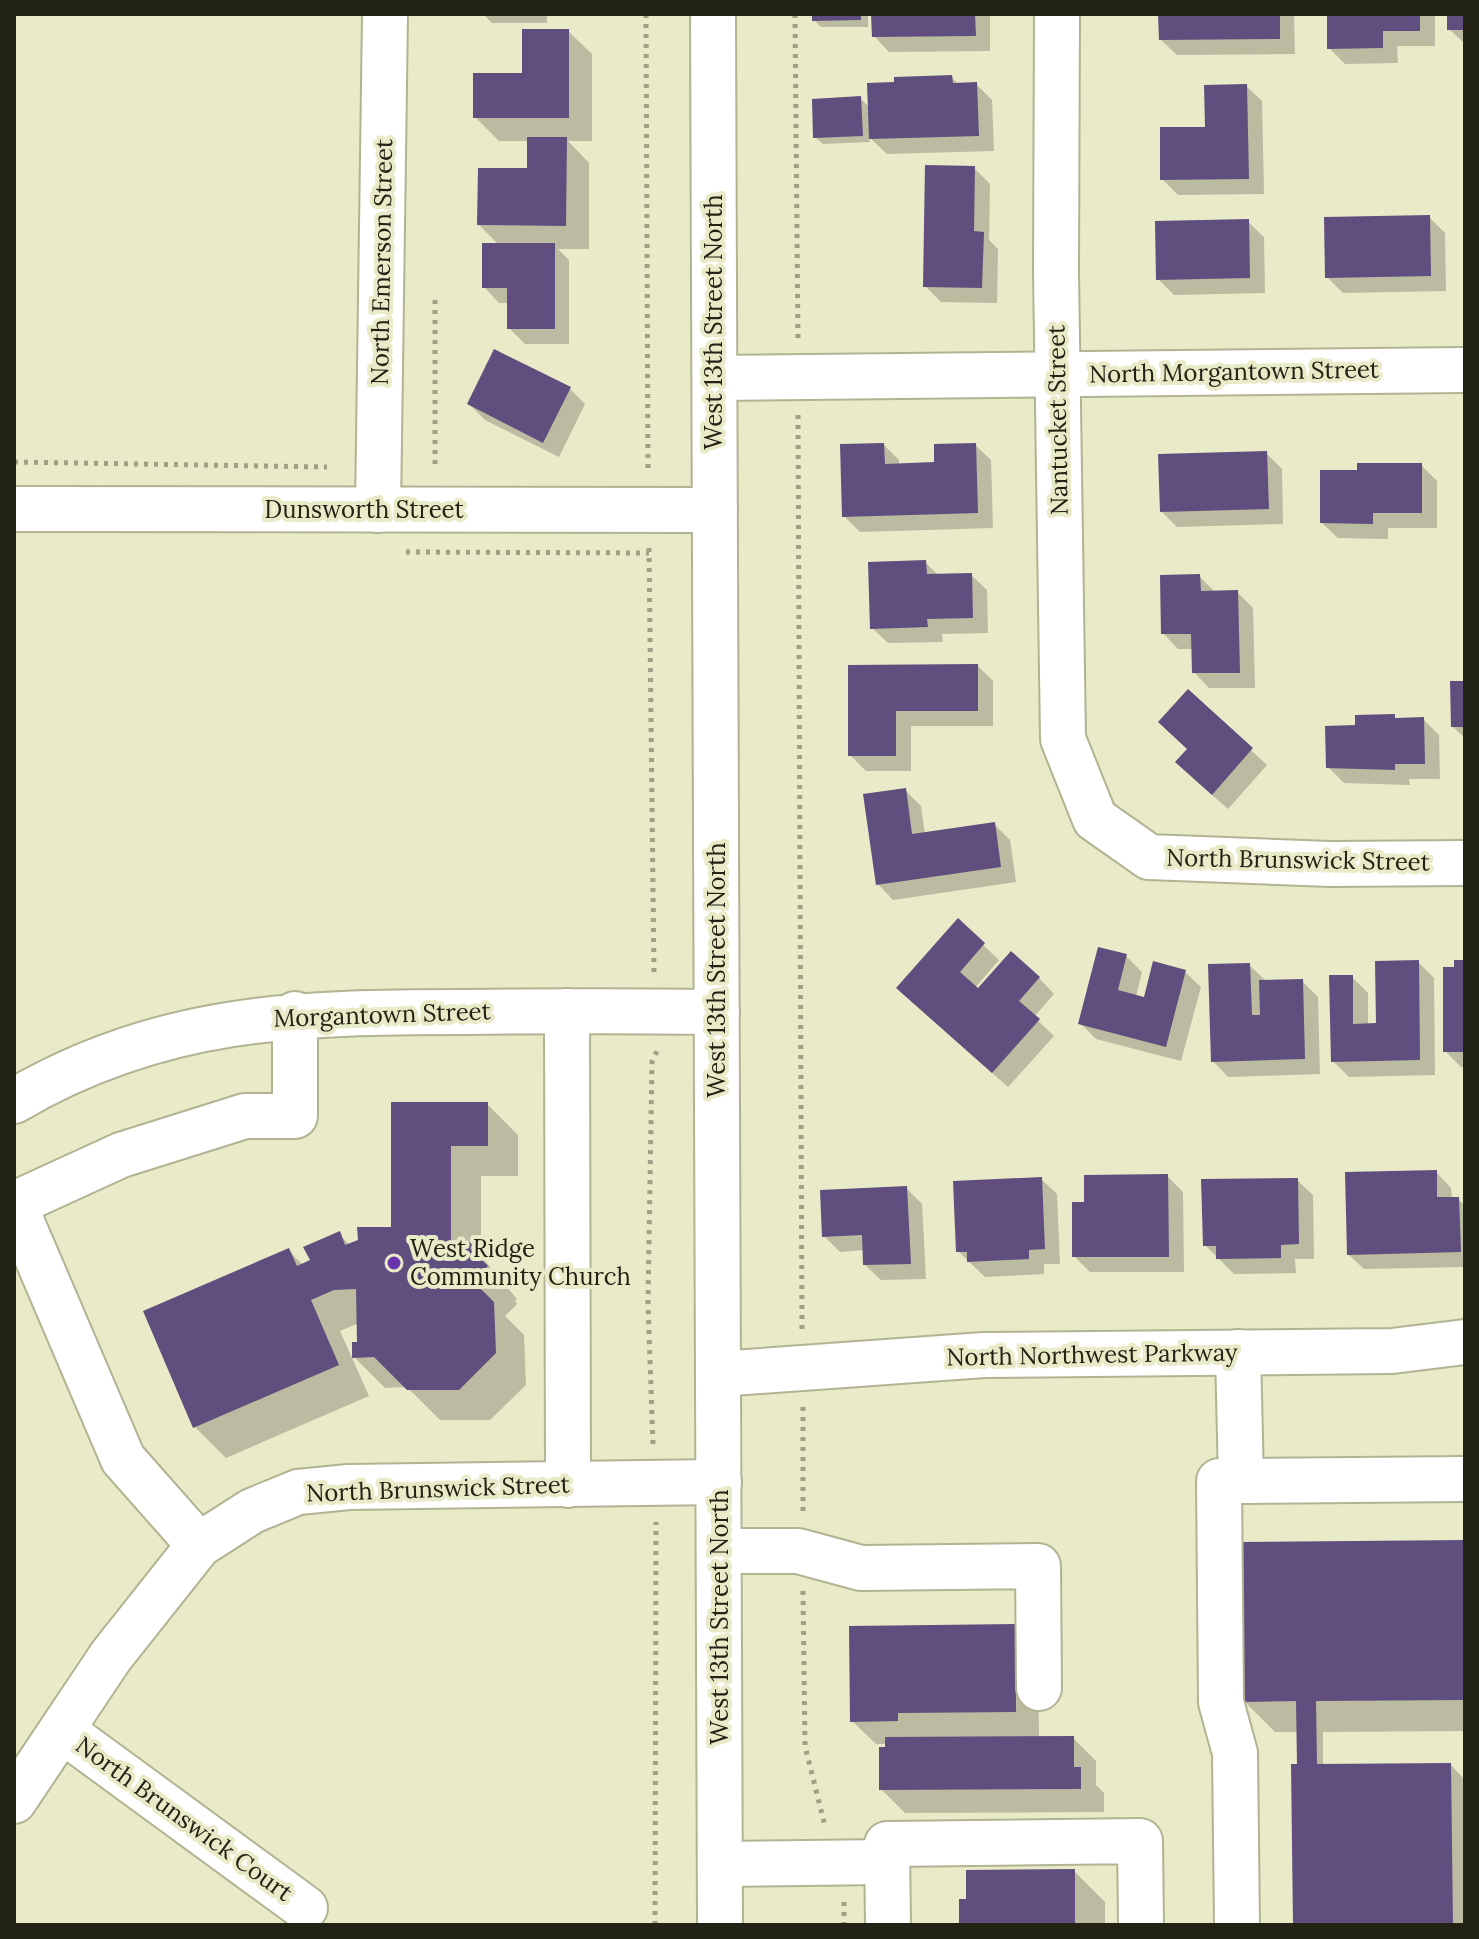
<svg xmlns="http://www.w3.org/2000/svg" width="1479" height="1939" font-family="Lora,serif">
	<rect width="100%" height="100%" fill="#e9eac8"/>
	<g fill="#0003">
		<path d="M483,14h64v9h-55z"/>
		<path d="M814,14h54v13h-47l-7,-7z"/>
		<path d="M873,14h117v37l-101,1 -15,-16z"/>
		<path d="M1160,14h134l1,40 -118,1 -16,-15z"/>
		<path d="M1329,14h106v32h-38l1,17 -53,1 -16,-16z"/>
		<path d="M1449,14h16v30l-16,-15z"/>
		<path d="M568,31l24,23v87h-24l21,22v86h-31l11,11v84h-44l-16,-16v-25h-10l-15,-16 15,-42 -20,-20 50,-55v-29h-30l-24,-24z"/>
		<path d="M951,77l8,8 17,-1 16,16 2,51 -107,3 -18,-17 1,5 -47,2 -8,-7 46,-38 9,9z"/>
		<path d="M1246,86l16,15 2,93 -86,1 -16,-16z"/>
		<path d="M974,168l16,16 -1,56 9,9 -1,54 -56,-1 -16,-16z"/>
		<path d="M1429,217l16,16 1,58 -103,2 -16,-16z"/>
		<path d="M1248,222l16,15 1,56 -91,2 -16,-16z"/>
		<path d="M569,388l16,16 -26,53 -74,-37 -16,-16z"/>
		<path d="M884,445l15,15v5l37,-1 39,-19 16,15 2,68 -133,4 -16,-16z"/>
		<path d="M1266,453l16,16 1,55 -106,3 -15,-15z"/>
		<path d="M1421,465l16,16v47h-49v11l-50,-1 -16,-15 37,-51z"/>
		<path d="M925,562l14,14 32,-1 16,15 1,43 -46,1 1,8 -55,1 -16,-15z"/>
		<path d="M1199,576l17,17 21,-1 16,16 2,80h-46l-15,-16 -1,-23h-15l-15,-16z"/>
		<path d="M978,666l15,15v45h-82v45h-45l-16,-16v-88z"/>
		<path d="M1465,683v55l-12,-11z"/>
		<path d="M1188,692l79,73 -39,44 -35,-31z"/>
		<path d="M1423,719l16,16 1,44h-31l1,6 -66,-2 -16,-16z"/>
		<path d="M905,790l16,16 4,28 69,-10 16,16 6,42 -123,18 -15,-16z"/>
		<path d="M958,921l41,39 -24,28 4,3 60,-13 15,16 -20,23 20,19 -46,51 -94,-84z"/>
		<path d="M1126,956l16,16 -6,25 9,3 40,-28 16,15 -20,74 -85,-22 -16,-16z"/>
		<path d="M1418,962l16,16 1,97 -86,2 -16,-16 19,-84 16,16v32h10z"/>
		<path d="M1465,962v105h-4l-16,-16 11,-82z"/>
		<path d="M1249,965l16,15 37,1 16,16 2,77 -92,3 -15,-16z"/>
		<path d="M393,1104h94l31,31v41h-37v80l36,43 -2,2 2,3 -12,12 19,19 2,50 -36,35h-50l-33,-33 -22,1 -31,-31 5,-13v-21l-19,8 29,65 -143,62 -31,-31 93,-177 15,15 9,-4 27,-27 11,11 43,-16z"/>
		<path d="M1436,1172l15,16 1,11h6l7,7v61l-101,2 -16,-15z"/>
		<path d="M1167,1176l16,16 1,80h-94l-16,-16 12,-52z"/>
		<path d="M1041,1179l16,15 3,70h-16v10l-59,3 -27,-26z"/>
		<path d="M1297,1180l16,15 1,64h-19l1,14 -62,1 -29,-29z"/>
		<path d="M906,1188l16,16 4,75 -45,1 -16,-15v-15l-25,2 -16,-16z"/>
		<path d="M1465,1542v189l-142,1v34l128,-1 14,15v145h-170l3,-193h-23l-31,-31z"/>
		<path d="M1015,1626l23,24 1,88h34l23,23v24l8,8v19l-199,1 -24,-24 6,-45h-11l-24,-23z"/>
		<path d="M1074,1871l31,31v23h-144z"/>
	</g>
	<g fill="#604e7f">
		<path d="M812,14h49v6l-49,1z"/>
		<path d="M871,14h104l1,22 -104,1z"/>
		<path d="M1158,14h122v25l-121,1z"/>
		<path d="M1327,14h93v17h-37v17l-56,1z"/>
		<rect x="1447" y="14" width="18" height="16"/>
		<path d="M522,29h47v89h-96v-45h49z"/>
		<path d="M952,75l1,8 24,-1 2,54 -110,3 -2,-56 27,-1v-5z"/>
		<path d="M1247,84l2,95 -89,1v-53h45l-1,-42z"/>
		<path d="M861,96l2,40 -50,2 -1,-39z"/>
		<path d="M527,137h40l-1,89 -89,-1 1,-57h49z"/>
		<path d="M925,165l50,1 -1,65 10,1 -2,56 -59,-1z"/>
		<path d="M1430,215l1,61 -106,2 -1,-61z"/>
		<path d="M1249,219l1,59 -94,2 -1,-59z"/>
		<path d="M482,243h73v86h-48v-41h-25z"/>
		<path d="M494,349l77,38 -28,56 -76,-39z"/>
		<path d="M884,443l1,21 49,-2v-18l42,-1 2,70 -136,4 -2,-73z"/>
		<path d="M1267,451l2,58 -109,3 -2,-58z"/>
		<path d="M1357,463h65v50h-49v11l-53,-1v-53h37z"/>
		<path d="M926,560l1,14 45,-1 1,45 -46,1 1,8 -58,2 -2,-67z"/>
		<path d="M1200,574l1,17 37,-1 2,83h-48l-1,-39h-30l-1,-59z"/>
		<path d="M978,664v47h-82v45h-48v-91z"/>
		<path d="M1450,681h15v46h-14z"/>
		<path d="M1188,689l65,59 -41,47 -37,-33 12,-13 -29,-27z"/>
		<path d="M1395,714v4l29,-1 1,47h-30v6l-69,-2 -1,-42 30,-1v-10z"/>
		<path d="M906,788l6,46 83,-12 6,45 -125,18 -13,-91z"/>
		<path d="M958,918l27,25 -25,29 18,16 33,-37 29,26 -21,24 21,18 -48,54 -96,-85z"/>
		<path d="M1098,947l29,7 -9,36 26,7 9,-36 33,9 -20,77 -88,-23z"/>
		<path d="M1419,960l1,100 -89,2 -2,-87h24v49l23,-1 -1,-62z"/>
		<path d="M1454,960h11v92h-22v-85h11z"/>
		<path d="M1250,963l2,52h8l-1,-35 44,-1 2,80 -94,3 -3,-98z"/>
		<path d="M391,1102h97v44h-37v94h16l6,5 -3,3 18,18 -3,3 3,3 -12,12 18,18 2,51 -37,37h-52l-33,-33 -22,1v-16h5l-1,-53 -22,1 -23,10 28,65 -146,63 -50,-117 146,-63 8,18 13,-6 -7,-13 37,-16 5,14 13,-5 -1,-13h34z"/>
		<path d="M1437,1170v27h22l2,55 -114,3 -2,-83z"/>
		<path d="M1168,1174l1,83h-97v-55h12v-27z"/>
		<path d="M1042,1177l3,72 -16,1v9l-62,3v-10h-11l-3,-71z"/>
		<path d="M1298,1178l1,66 -18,1v13l-65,1v-13h-13l-2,-67z"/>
		<path d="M907,1186l4,78 -48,1 -1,-30 -40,2 -2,-47z"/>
		<path d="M1465,1540v160l-149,1 1,63 134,-1 2,162h-160l-2,-161h6l-1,-63 -54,1 -1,-160z"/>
		<path d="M1016,1624v88l-118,1v8l-48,1 -1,-96z"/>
		<path d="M1074,1736v31h7v22l-202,1v-43h6v-10z"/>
		<path d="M1075,1869v56h-116v-26h7v-29z"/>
	</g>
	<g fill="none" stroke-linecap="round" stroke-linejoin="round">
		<g stroke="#b2b392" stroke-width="48">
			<g id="minor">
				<path d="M713,14l7,1911"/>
				<path d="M1057,14l-1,257 7,468 32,80 54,38 181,7 135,-1"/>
				<path d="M715,378l750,-8"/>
				<path d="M14,509l701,1"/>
				<path d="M378,510l7,-496"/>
				<path d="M567,1011l1,474"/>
				<path d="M14,1101c148,-87 288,-89 453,-89 84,-1 167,-1 250,0"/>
				<path d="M14,1204l107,-49 124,-39h50v-102"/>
				<path d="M14,1204l109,255 76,86"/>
				<path d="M1238,1352l3,129 224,-2"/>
				<path d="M719,1374l265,-19 408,-4 73,-9"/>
				<path d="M720,1551h78l63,17 177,-2 1,122"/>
				<path d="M63,1731l242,177"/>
				<path d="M14,1801l97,-145 88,-111 53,-34 46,-19 51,-5 370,-5"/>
				<path d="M720,1864l167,-2"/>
				<path d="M888,1925l-1,-81 253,-3 1,84"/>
				<path d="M1237,1925l-2,-172 -14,-51 -2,-221h22"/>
			</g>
		</g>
		<g stroke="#9fa086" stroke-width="5" stroke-dasharray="4 6" stroke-linecap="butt">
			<path d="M646,14l2,460"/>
			<path d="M795,14l3,327"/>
			<path d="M435,300v169"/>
			<path d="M798,415l4,914"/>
			<path d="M14,462l313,5"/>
			<path d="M649,548l5,426"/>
			<path d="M406,552l243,1"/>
			<path d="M803,1407v106"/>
			<path d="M653,1444l-5,-140 4,-242 5,-11"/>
			<path d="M803,1591l2,155 20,80"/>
			<path d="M844,1902v23"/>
			<path d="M655,1925l1,-403"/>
		</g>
		<use href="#minor" stroke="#fff" stroke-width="44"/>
	</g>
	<circle fill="#6a35ac" stroke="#e9eac8" stroke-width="3" cx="394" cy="1263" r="8"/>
	<g text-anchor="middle" stroke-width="8" stroke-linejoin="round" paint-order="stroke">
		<g font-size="24" fill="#222215" stroke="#e9eac8">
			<text transform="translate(382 262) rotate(-89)" y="8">North Emerson Street</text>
			<text transform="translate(714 322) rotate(-90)" y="8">West 13th Street North</text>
			<text transform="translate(1234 372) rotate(-1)" y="8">North Morgantown Street</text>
			<text transform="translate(1058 420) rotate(-91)" y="8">Nantucket Street</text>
			<text x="364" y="518">Dunsworth Street</text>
			<text transform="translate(1298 860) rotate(1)" y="8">North Brunswick Street</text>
			<text transform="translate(717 970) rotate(-90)" y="8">West 13th Street North</text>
			<text transform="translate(382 1015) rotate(-2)" y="8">Morgantown Street</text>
			<text transform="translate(1092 1355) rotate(-1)" y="8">North Northwest Parkway</text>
			<text transform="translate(438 1489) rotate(-2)" y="8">North Brunswick Street</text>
			<text transform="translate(720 1617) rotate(-90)" y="8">West 13th Street North</text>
			<text transform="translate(184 1819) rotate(36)" y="8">North Brunswick Court</text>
		</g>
		<g font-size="24" fill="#222215" stroke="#e9eac8" text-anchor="start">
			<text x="410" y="1257">West Ridge<tspan x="410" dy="28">Community Church</tspan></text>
		</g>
	</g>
	<rect width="1479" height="1939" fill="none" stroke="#222215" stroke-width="32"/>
</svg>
